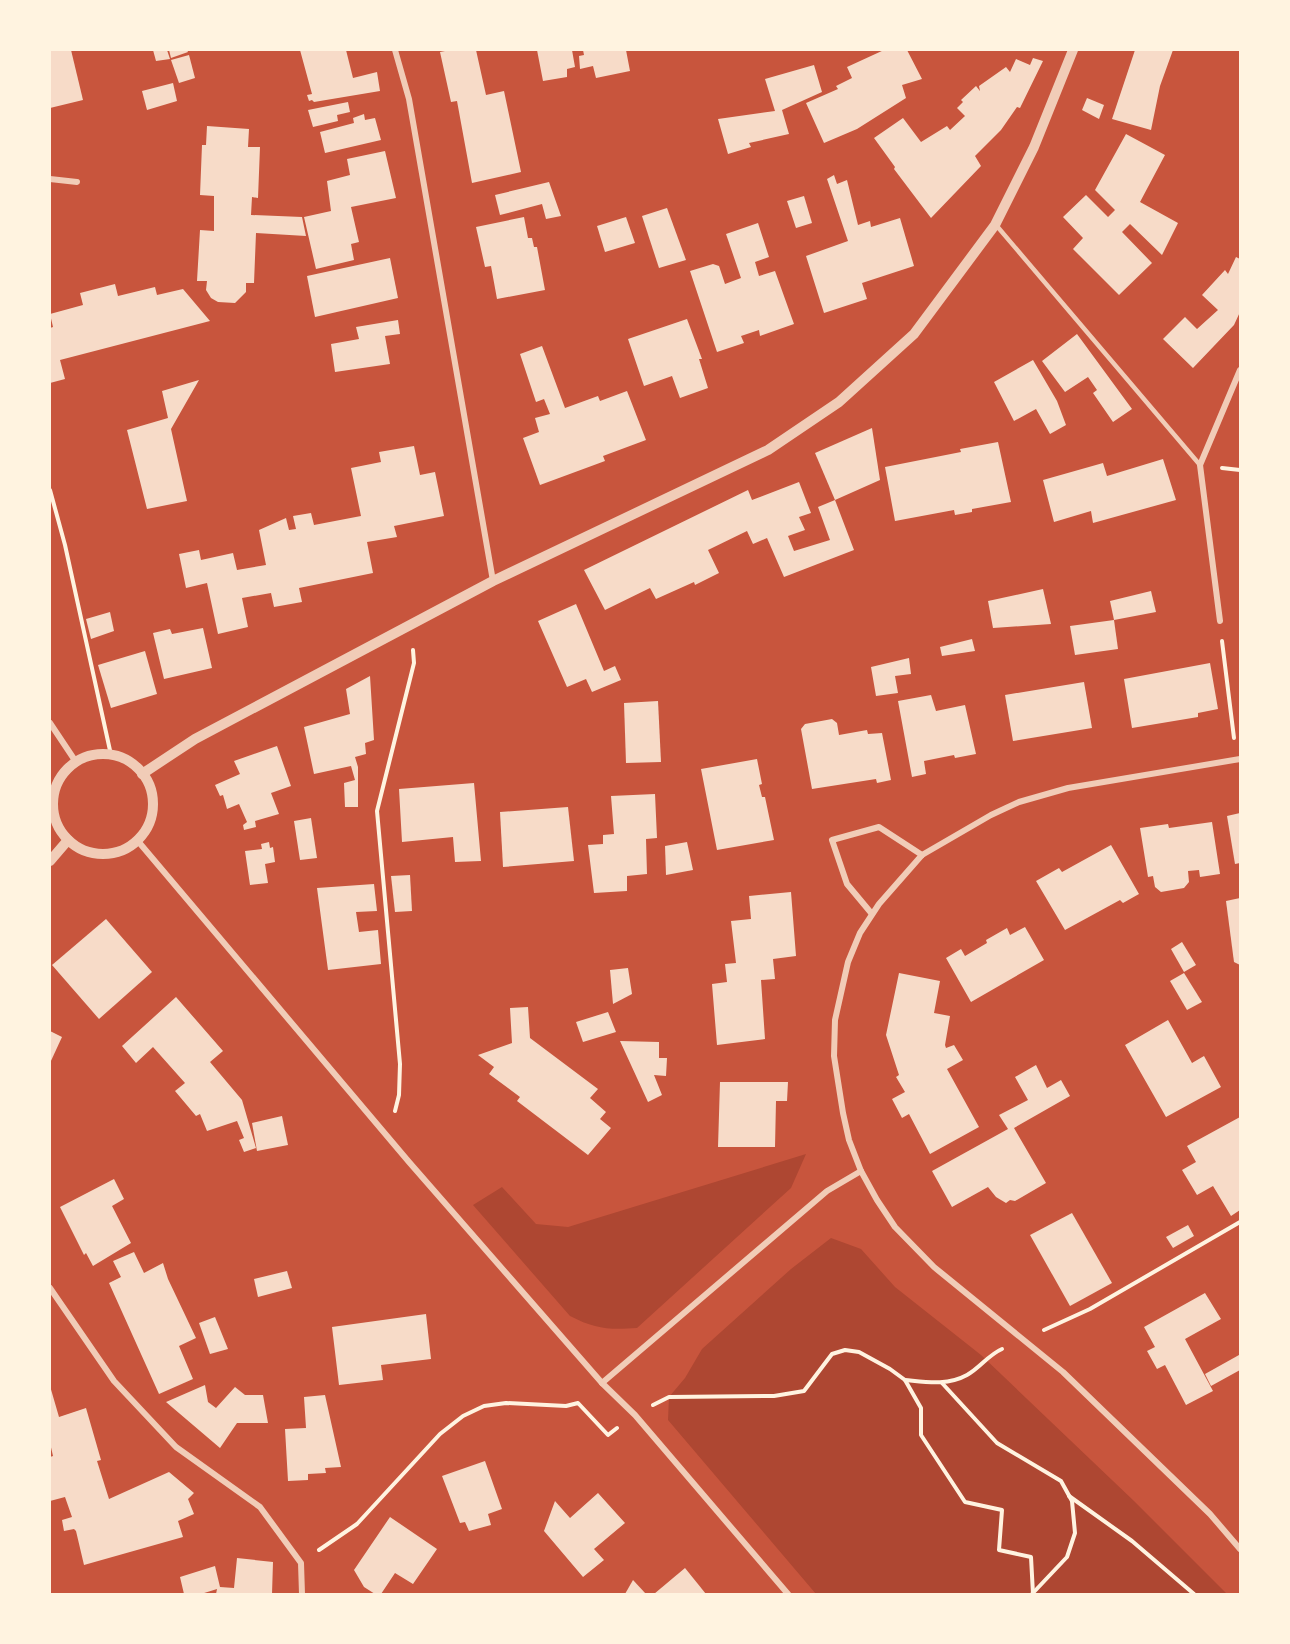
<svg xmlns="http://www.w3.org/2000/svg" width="1290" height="1644" font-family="'Nunito Sans',sans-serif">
	<rect width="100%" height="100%" fill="#c8553d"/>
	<g fill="#ae4732">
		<path d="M806,1154l-15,34 -154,140c-28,2 -42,1 -67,-12l-97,-111 29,-18 34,37 32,3z"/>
		<path d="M831,1238l30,11 34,38 86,68 153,146 93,93h-411l-148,-174 1,-23 16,-19 17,-29 89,-80z"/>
	</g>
	<g fill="#f7dbc8">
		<path d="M50,50h21l12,50 -33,8z"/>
		<path d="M153,50h14l3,9 -14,2z"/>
		<path d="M169,50h18l1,2 -17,6z"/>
		<path d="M300,50h46l7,28 24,-6 3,19 -66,11 -2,-2 -3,1 -2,-6 5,-1z"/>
		<path d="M450,50h26l10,45 18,-4 17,81 -49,11 -15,-82 -6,1 -11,-50z"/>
		<path d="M537,50h35l3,17 -8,2v8l-24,4z"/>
		<path d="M583,50h43l4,21 -34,7 -3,-12 -13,3 -1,-13 5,-1z"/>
		<path d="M884,50h23l15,29 -20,6 4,13 -49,31 -33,14 -18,-40 32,-14 -2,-3 16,-8 -5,-11z"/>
		<path d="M1135,50h38l-13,36 -9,44 -39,-11z"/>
		<path d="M189,55l6,23 -16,5 -8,-23z"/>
		<path d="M1033,58l10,3 -23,47 -3,-1 -16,23 -26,26 6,10 -50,52 -37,-49 1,-2 -21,-29 29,-20 18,24 26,-16 3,4 15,-14 -8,-8 6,-6 -2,-2 15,-14 4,5 -1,-5 27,-19 4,5 6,-13 14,6z"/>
		<path d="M814,65l8,27 -40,18 7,24 -40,9 2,4 -23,7 -10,-35 57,-8 -10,-32z"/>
		<path d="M173,83l4,18 -30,9 -5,-19z"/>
		<path d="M1087,98l17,7 -5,14 -17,-9z"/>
		<path d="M348,102l2,10 -13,3 1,6 -25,6 -5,-17z"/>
		<path d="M364,114l1,6 10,-2 6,22 -56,13 -5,-21 34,-9 -1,-5z"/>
		<path d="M207,126l42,3 -1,18h12l-2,51 -6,-1 -1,18 51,2 4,19 -50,-3 -2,50h-8v9l-11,11 -17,-1 -7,-4 -5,-8 1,-9h-10l3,-51 14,1v-35l-14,-1 2,-50h4z"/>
		<path d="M1126,134l39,21 -25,47 38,21 -16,32 -32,-31 -8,8 30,31 -33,32 -46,-46 10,-11 -20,-21 23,-22 22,22 7,-7 -20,-20z"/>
		<path d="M385,151l11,47 -45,9 8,35 -8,2 3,16 -38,9 -12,-52 27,-6 -4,-30 23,-6 -3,-16z"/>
		<path d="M834,175l3,9 10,-4 11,45 12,-4 1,6 29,-9 14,48 -52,17 5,16 -43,14 -18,-57 42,-15 -21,-62z"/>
		<path d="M549,182l12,34 -15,3 -4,-15 -42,11 -5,-20z"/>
		<path d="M804,196l8,27 -16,5 -9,-27z"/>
		<path d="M667,208l19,52 -27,8 -17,-52z"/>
		<path d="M524,217l4,21h4l2,9h3l8,43 -48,9 -6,-33 -6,1 -9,-40z"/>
		<path d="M626,217l9,26 -30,9 -8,-26z"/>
		<path d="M758,223l11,34 -14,5 4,14 16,-5 19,53 -34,12 -1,-6 -18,6 3,7 -27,9 -27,-81 23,-7 6,2 6,18 16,-6 -15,-44z"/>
		<path d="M1236,257l4,2v53l-6,13 -41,43 -30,-29 22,-22 12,12 21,-19 -16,-15 23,-25 3,4z"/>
		<path d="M390,258l8,40 -83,19 -8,-41z"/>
		<path d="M115,284l3,12 37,-9 2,8 26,-6 27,32 -150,39 5,19 -15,4v-55l3,-1 -3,-13 33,-9 -3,-12z"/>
		<path d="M687,319l15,40h-3l9,29 -28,10 -8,-22 -28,10 -16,-47z"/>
		<path d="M398,320l2,14 -15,2 5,28 -55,8 -4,-28 28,-5 -3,-12z"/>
		<path d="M1077,334l55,75 -19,13 -20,-29 4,-3 -9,-13 -23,15 -23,-31z"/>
		<path d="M542,346l23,62 33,-12 2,5 27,-10 19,49 -43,16 2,5 -65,24 -17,-47 16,-6 -4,-14 15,-4 -6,-15 -8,3 -16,-48z"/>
		<path d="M1033,360l24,41 9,24 -16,9 -14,-25 -22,12 -20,-39z"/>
		<path d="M199,380l-28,49 16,72 -40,8 -20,-79 41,-12 -6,-27z"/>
		<path d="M872,428l8,52 -45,20 -20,-47z"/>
		<path d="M998,442l13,60 -39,7v3l-17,3 -1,-5 -59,11 -10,-54 76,-15 -1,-3z"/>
		<path d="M414,446l6,29 15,-3 9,44 -50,10 3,11 -30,5 6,31 -74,15 3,14 -28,5 -3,-14 -29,5 6,29 -30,7 -11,-51 -21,5 -7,-34 20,-4 2,10 32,-7 4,17 29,-5 -7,-35 27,-12 3,12 7,-1 -3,-13 18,-3 3,12 47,-9 -10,-48 30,-6 -2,-10z"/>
		<path d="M1163,459l13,41 -83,23 -2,-12 -37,11 -11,-42 60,-17 4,13z"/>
		<path d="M799,482l12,31 -12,4 6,13 -17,6 6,15 36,-11 -12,-33 17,-7 19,50 -70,27 -17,-39 -14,6 -6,-13 -39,19 11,23 -24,12 -1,-3 -38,17 -6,-11 -45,22 -21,-40 164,-80 4,10z"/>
		<path d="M1043,589l8,35 -58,4 -5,-27z"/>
		<path d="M1151,591l5,21 -42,8 -4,-19z"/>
		<path d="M576,604l28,67 11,-5 6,14 -29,12 -6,-13 -19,8 -29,-66z"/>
		<path d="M110,612l4,19 -23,8 -5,-20z"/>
		<path d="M1114,620l4,29 -43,6 -5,-29z"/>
		<path d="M203,628l9,40 -48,11 -11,-46 17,-4 2,5z"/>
		<path d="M972,639l3,12 -33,5 -2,-9z"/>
		<path d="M145,651l12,43 -46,14 -13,-43z"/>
		<path d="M909,658l2,16 -16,2 3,17 -22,3 -5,-29z"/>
		<path d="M1210,663l8,46 -20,4v4l-66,11 -8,-49z"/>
		<path d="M370,676l4,64 -9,3 1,11 -11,3 3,10v40h-13l-1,-24 11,-3 -4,-14 -37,8 -10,-47 46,-13 -4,-25z"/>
		<path d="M1084,682l8,46 -79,13 -8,-46z"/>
		<path d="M931,695l5,16 29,-6 11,49 -21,4 -1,-3 -30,6 2,13 -14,3 -14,-76z"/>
		<path d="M658,701l3,61 -35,1 -2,-60z"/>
		<path d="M832,719l5,4 2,12 28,-5 1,4 14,-1 9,47 -14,3 -1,-4 -64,10 -11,-60 4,-5z"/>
		<path d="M277,746l14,40 -20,7 8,21 -24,7 1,6 -12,3 -1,-5 4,-3 -8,-18 -12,5 -4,-14 -3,1 -5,-11 25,-11 -6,-13z"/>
		<path d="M757,759l5,25 -3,1 3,12h3l9,43 -57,10 -16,-81z"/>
		<path d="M474,783l7,78 -26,1 -2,-25 -51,5 -3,-53z"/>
		<path d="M655,794l2,44 -11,1 1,35 -20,2v15l-33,2 -6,-48 15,-1v-9l11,-1 -3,-38z"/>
		<path d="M568,807l6,54 -71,6 -3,-55z"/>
		<path d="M1240,813v50l-5,1 -8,-48z"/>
		<path d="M311,818l6,40 -17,2 -6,-39z"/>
		<path d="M1212,822l8,52 -20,3 -1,-7 -11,1 1,11 -5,6 -23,4 -6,-5 -2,-11 -5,1 -8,-49 28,-4 1,4z"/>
		<path d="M269,842l1,6 3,-1 2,15 -10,2 3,19 -18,2 -5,-34 17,-2 -1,-5z"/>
		<path d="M687,842l6,28 -27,5 -1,-29z"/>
		<path d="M1111,845l28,49 -16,9 -3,-3 -55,30 -29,-49 23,-13 3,4z"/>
		<path d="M410,875l2,36 -17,1 -4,-36z"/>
		<path d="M374,884l3,27 -21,1 3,20 19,-2 3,34 -53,6 -11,-82z"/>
		<path d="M791,892l5,64 -23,3 2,20 -14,1 4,59 -48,6 -5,-61 15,-2 -2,-18 11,-1 -5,-42 20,-2 -2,-23z"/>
		<path d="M1240,898v67l-6,-3 -8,-61z"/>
		<path d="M106,919l46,53 -53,47 -47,-54z"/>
		<path d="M1025,927l19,33 -73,42 -25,-44 15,-9 4,7 22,-13 -1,-3 21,-12 3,7z"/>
		<path d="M1182,942l14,23 -12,7 -13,-23z"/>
		<path d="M628,968l4,26 -19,10 -3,-34z"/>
		<path d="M899,973l41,8 -6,32 16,3 -5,29 1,3 8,-3 9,15 -16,9 32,58 -49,27 -21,-40 -7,4 -10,-19 13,-7 -9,-15 3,-2 -13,-40z"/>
		<path d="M1184,973l18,29 -15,8 -17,-29z"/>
		<path d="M176,997l47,54 -13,11 32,38 14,48 -12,4 -5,-12 5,-2 -7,-17 -30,10 -7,-17 -4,2 -21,-25 10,-8 -32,-36 -17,16 -14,-17z"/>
		<path d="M528,1007l2,31 68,51 -8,9 16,14 -6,7 11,9 -23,27 -71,-54 3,-4 -31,-23 5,-7 -16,-12 34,-12 -2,-35z"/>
		<path d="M608,1012l8,20 -33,10 -7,-20z"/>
		<path d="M1168,1020l24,43 12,-7 17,31 -55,30 -41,-72z"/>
		<path d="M50,1031l12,6 -12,26z"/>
		<path d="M620,1041l39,1v16h8l-1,18 -12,-1 8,20 -14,7z"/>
		<path d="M1036,1065l11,23 14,-8 9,16 -56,32 32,55 -31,18 -5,-1 -4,3 -10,-6 -8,-10 -36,20 -20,-36 76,-42 -9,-14 29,-15 -13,-23z"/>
		<path d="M720,1082h68l-1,19h-11l-1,46h-57z"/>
		<path d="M282,1116l6,29 -31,6 -5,-28z"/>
		<path d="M1240,1117v93l-9,6 -18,-30 -16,9 -15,-25 14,-8 -9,-16z"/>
		<path d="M114,1179l10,20 -12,7 19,37 -38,23 -7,-13 -2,2 -24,-48z"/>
		<path d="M1072,1213l40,70 -42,23 -40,-71z"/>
		<path d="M1188,1225l6,11 -21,12 -7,-11z"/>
		<path d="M134,1252l10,21 19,-10 5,16 28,59 -17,8 14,33 -34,15 -50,-111 12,-6 -8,-16z"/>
		<path d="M287,1271l5,17 -34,9 -4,-18z"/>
		<path d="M1205,1293l16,26 -36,20 28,52 -27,14 -21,-40 -8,4 -10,-18 8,-4 -11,-20z"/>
		<path d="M426,1314l5,45 -50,6 2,15 -44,5 -7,-58z"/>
		<path d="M215,1317l13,32 -18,5 -11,-31z"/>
		<path d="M1239,1355l1,15 -29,16 -6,-12z"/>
		<path d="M205,1385l3,17 8,6 19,-21 10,8h18l5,28h-31l-17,25 -54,-46z"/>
		<path d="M50,1386l9,31 27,-9 15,52 -4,1 12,38 60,-27 25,21 -6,6 6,15 -16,7 5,16 -99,28 -8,-34 -2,-2 -10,2 -2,-11 10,-3 -7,-20 -15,4v-44l3,-1 -3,-13z"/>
		<path d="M325,1395l16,72 -16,1 1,5 -18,1v6l-20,1 -3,-52 21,-1 -2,-31z"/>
		<path d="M485,1461l17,48 -14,5 3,11 -22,6 -4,-9 -5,1 -18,-47z"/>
		<path d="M598,1493l27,30 -31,26 10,11 -21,17 -39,-46 11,-30 15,17z"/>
		<path d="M390,1517l47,32 -24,35 -18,-11 -14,21h-6l-11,-7 -10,-17z"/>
		<path d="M237,1558l36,4 -1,32h-56l1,-5 -16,5h-17l-4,-17 35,-11 5,21 14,1z"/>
		<path d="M685,1568l21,26h-52z"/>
		<path d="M633,1580l13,14h-21z"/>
	</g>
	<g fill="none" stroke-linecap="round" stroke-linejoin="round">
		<g stroke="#fff3e0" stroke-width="4">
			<path d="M1222,468l18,2"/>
			<path d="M50,490l15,55 46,210"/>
			<path d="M1222,641l12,97"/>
			<path d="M395,1111l4,-16 1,-31 -23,-253 37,-148 -1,-13"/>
			<path d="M1044,1330l46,-21 150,-87"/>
			<path d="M905,1380c21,2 42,6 62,-5 13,-7 21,-20 35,-26"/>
			<path d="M942,1383l55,60 64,38 11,20 3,32 -8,24 -35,37"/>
			<path d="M653,1405l16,-8 105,-1 30,-5 28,-37 13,-4 14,2 31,17 15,11 16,28v27l44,67 37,8 -3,40 32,7 2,37"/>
			<path d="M1069,1496l63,45 62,53"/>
			<path d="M319,1550l38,-26 83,-90 23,-18 21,-10 22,-3 60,3 12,-3 30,32 9,-7"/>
		</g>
		<path stroke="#f1ccb7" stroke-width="4.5" d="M996,225l204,240"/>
		<g stroke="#f1ccb7" stroke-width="6">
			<path d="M395,50l14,49 84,482"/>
			<path d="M50,179l27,3"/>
			<path d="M1220,621l-20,-156 40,-95"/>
			<path d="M50,723l26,39"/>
			<path d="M1240,759l-172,29 -49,14 -28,13 -69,40 -43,49 -19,29 -12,29 -13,58 -1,36 9,57 6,27 12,31 16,29 18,27 39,40 129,105 147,142 30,35"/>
			<path d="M137,840l272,322 193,221 33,32 153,179"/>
			<path d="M872,914l-25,-30 -15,-44 47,-13 43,28"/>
			<path d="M50,1288l64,93 62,66 84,60 41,56 1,31"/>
			<path d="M602,1383l225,-192 34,-20"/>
		</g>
		<g stroke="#f1ccb7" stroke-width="10">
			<circle cx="103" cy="804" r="50"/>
			<path d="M142,774l53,-35 298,-158 275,-131 71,-48 75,-68 81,-109 39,-78 39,-97"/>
			<path d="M50,861l18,-21"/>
		</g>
	</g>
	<rect width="1290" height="1644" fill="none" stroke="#fff3e0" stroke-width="102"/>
</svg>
